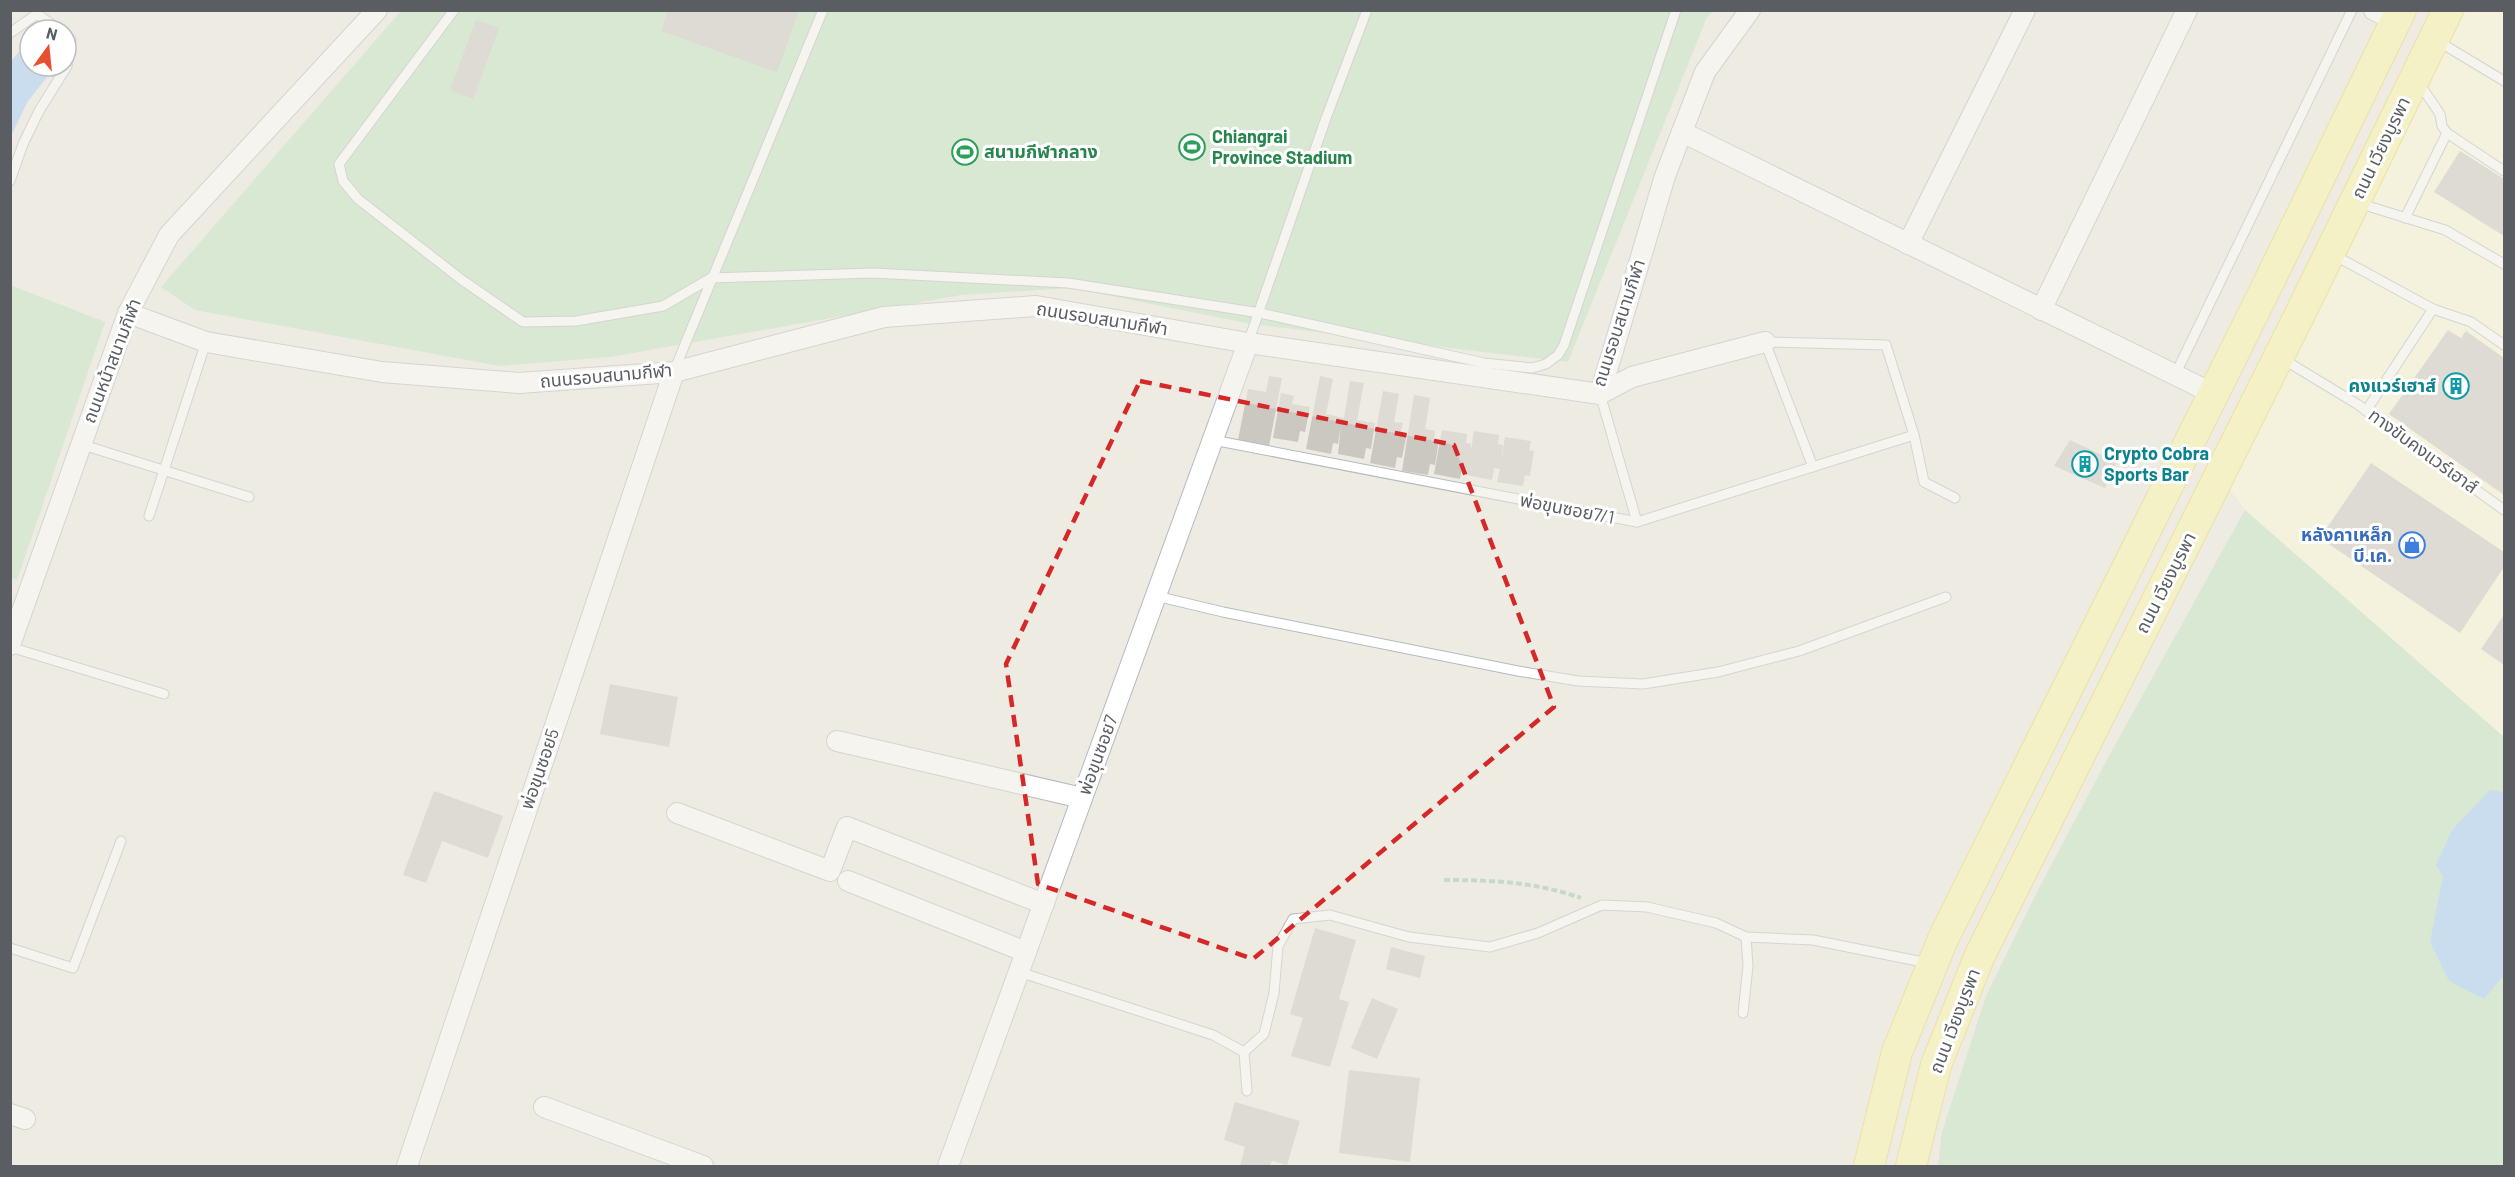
<svg xmlns="http://www.w3.org/2000/svg" width="2515" height="1177" font-family="Barlow,'Noto Sans Thai',sans-serif">
	<rect width="100%" height="100%" fill="#edebe2"/>
	<path fill="#fdf8d6" d="M2465,11h39v726l-259,-227 -18,-25z"/>
	<g fill="#bee4c2">
		<path d="M401,11h1313l-7,6 -139,345 -316,-38 -181,-36 -110,7 -351,62 -110,9 -305,-56 -34,-23z"/>
		<path d="M10,285l95,37 -88,258 -7,-3z"/>
		<path d="M2245,510l259,227v429h-566l4,-34 44,-136 50,-102 73,-138z"/>
	</g>
	<g fill="#a1ccfd">
		<path d="M30,40v26h26l-28,35 -17,35v-75z"/>
		<path d="M2490,790l14,2v183l-20,24 -35,-18 -19,-39 13,-66 -7,-11 16,-35z"/>
	</g>
	<g fill="#cac8c1">
		<path d="M668,10h131l-22,62 -116,-41z"/>
		<path d="M476,20l23,8 -26,71 -23,-9z"/>
		<path d="M2460,151l44,28v57l-70,-44z"/>
		<path d="M2448,330l13,8 5,-7 38,27v137l-115,-81z"/>
		<path d="M1269,376l13,2 -13,68 -31,-6 10,-51 18,3z"/>
		<path d="M1320,376l13,3 -7,35 18,4 6,-37 14,2 -7,37 18,3 -4,26 -5,-1 -2,11 -26,-5 3,-28 -3,18 -5,-1 -2,11 -25,-5z"/>
		<path d="M1383,391l16,3 -5,28 9,1 -2,9 6,1 -5,25 -5,-1 -2,11 -25,-5z"/>
		<path d="M1281,393l13,3 -2,8 18,3 -5,25 -5,-1 -2,11 -25,-4z"/>
		<path d="M1414,395l16,3 -5,31 10,2 -1,8 5,1 -4,25 -5,-1 -2,11 -26,-4z"/>
		<path d="M1442,430l25,4 -1,9 5,1v7l3,-20 25,4 -1,9 5,1 -2,17 4,-25 26,4 -2,9 5,1 -4,25 -5,-1 -2,11 -26,-4 3,-13 -6,-1 -2,12 -26,-5 1,-6 -5,-1 -2,11 -26,-5z"/>
		<path d="M2070,440l47,22 -12,26 -51,-22z"/>
		<path d="M2371,463l133,89v15l-44,66 -140,-95z"/>
		<path d="M2504,615v50l-23,-16z"/>
		<path d="M610,684l68,13 -9,50 -69,-13z"/>
		<path d="M434,791l69,25 -15,42 -46,-17 -16,42 -23,-8z"/>
		<path d="M1315,928l41,12 -17,59 10,3 -19,65 -39,-11 12,-38 -13,-4z"/>
		<path d="M1391,947l34,9 -5,22 -34,-9z"/>
		<path d="M1372,998l26,11 -21,50 -26,-11z"/>
		<path d="M1349,1070l71,8 -10,84 -71,-9z"/>
		<path d="M1235,1102l65,19 -13,44 -15,-4 -2,5h-30l5,-19 -21,-7z"/>
	</g>
	<g fill="none" stroke-linecap="round" stroke-linejoin="round">
		<g stroke="#b7b9be" stroke-width="11">
			<g id="service">
				<path d="M454,10l-115,154 4,17 15,18 104,81 61,42 53,-1 87,-15 48,-28 162,-5 195,10 192,30 224,50 48,5 14,-4 12,-9 6,-10 112,-335"/>
				<path d="M10,33l27,-19 23,16"/>
				<path d="M2436,40l68,41"/>
				<path d="M2419,83l21,31 2,12 5,7 57,38"/>
				<path d="M10,181l13,-37 16,-33 28,-45 4,-27 -5,-4"/>
				<path d="M2358,203l87,27 59,34"/>
				<path d="M2405,218l42,-85"/>
				<path d="M2332,254l101,55 38,13 33,23"/>
				<path d="M1248,343l78,-225 41,-108"/>
				<path d="M2281,358l76,46 147,106"/>
				<path d="M674,371l149,-361"/>
				<path d="M2175,375l177,-365"/>
				<path d="M1600,394l37,128"/>
				<path d="M2366,411l67,-102"/>
				<path d="M1213,440l424,82 277,-87"/>
				<path d="M80,444l169,53"/>
				<path d="M1813,467l-48,-125 121,3 28,90 10,47 31,16"/>
				<path d="M149,516l57,-174"/>
				<path d="M1156,596l67,16 295,59 60,10 65,3 75,-12 81,-21 147,-54"/>
				<path d="M10,647l154,47"/>
				<path d="M10,948l63,20 48,-127"/>
				<path d="M1019,972l194,63 31,17"/>
				<path d="M1743,1013l5,-47 -2,-29"/>
				<path d="M1244,1052l20,-18 10,-41 4,-47 15,-27 37,-4 79,22 81,10 48,-14 64,-28 45,2 69,16 30,14 67,3 115,23"/>
				<path d="M1244,1052l3,39"/>
			</g>
		</g>
		<g stroke="#b7b9be" stroke-width="22">
			<g id="minor">
				<path d="M2374,10l22,11"/>
				<path d="M1682,132l532,262"/>
				<path d="M1908,244l117,-234"/>
				<path d="M2041,310l146,-300"/>
				<path d="M128,313l78,29 176,30 137,11 155,-11 210,-55 152,-11 212,37 352,51 65,-218 40,-104 45,-62"/>
				<path d="M1600,394l32,-17 133,-35"/>
				<path d="M10,645l118,-332 41,-78 208,-225"/>
				<path d="M837,741l245,57"/>
				<path d="M677,813l153,58 17,-44 197,77"/>
				<path d="M848,881l178,71"/>
				<path d="M544,1107l159,59"/>
				<path d="M10,1114l15,5"/>
				<path d="M407,1166l267,-794"/>
				<path d="M948,1166l300,-823"/>
			</g>
		</g>
		<g stroke="#efd459" stroke-width="32">
			<g id="primary">
				<path d="M1869,1166l28,-114 46,-113 322,-649 136,-280"/>
				<path d="M1911,1166l25,-101 44,-110 323,-647 145,-298"/>
			</g>
		</g>
		<path stroke="#97c5a9" stroke-width="4" stroke-dasharray="6 3" stroke-linecap="butt" d="M1444,880c47,0 92,2 137,18"/>
		<use href="#service" stroke="#fff" stroke-width="9"/>
		<use href="#minor" stroke="#fff" stroke-width="20"/>
		<use href="#primary" stroke="#fdf8a6" stroke-width="30"/>
	</g>
	<path d="M0 0H2515V1177H0ZM1140,381l314,64 100,262 -301,252 -215,-75 -32,-220z" fill="#edebe2" fill-opacity=".55" fill-rule="evenodd"/>
	<path fill="none" stroke="#d62828" stroke-width="4.5" stroke-dasharray="12 8" stroke-linejoin="round" d="M1140,381l314,64 100,262 -301,252 -215,-75 -32,-220z"/>
	<defs>
		<g id="stadium-ring" transform="scale(1.35)"><circle r="9.5" fill="#fff" stroke="#2e9e5b" stroke-width="1.5"/><path d="M0-5a6.5 5 0 1 0 0 10a6.5 5 0 1 0 0-10ZM-3.5-1.8h7v3.6h-7Z" fill="#2e9e5b"/></g>
		<g id="building-ring" transform="scale(1.35)"><circle r="9.5" fill="#fff" stroke="#0f9aa8" stroke-width="1.5"/><path d="M-4-6H4V6H1V3H-1V6H-4ZM-2.5-4.3h1.7v1.8h-1.7ZM.8-4.3h1.7v1.8H.8ZM-2.5-1h1.7V.8h-1.7ZM.8-1h1.7V.8H.8Z" fill="#0f9aa8"/></g>
		<g id="shop-ring" transform="scale(1.35)"><circle r="9.5" fill="#fff" stroke="#3f7fe0" stroke-width="1.5"/><path d="M-5-2.5h2.3a2.7 3.5 0 0 1 5.4 0H5L5.5 6h-11ZM-1.5-2.5h3a1.5 2.3 0 0 0-3 0Z" fill="#3f7fe0"/></g>
	</defs>
	<g fill-rule="evenodd">
		<use href="#stadium-ring" x="1192" y="147"/>
		<use href="#stadium-ring" x="965" y="152"/>
		<use href="#building-ring" x="2456" y="386"/>
		<use href="#building-ring" x="2085" y="464"/>
		<use href="#shop-ring" x="2412" y="545"/>
	</g>
	<g text-anchor="middle" stroke-width="6" stroke-linejoin="round" paint-order="stroke">
		<g font-size="18" font-weight="bold" fill="#27864d" stroke="#fff" text-anchor="start">
			<text x="1212" y="143">Chiangrai<tspan x="1212" dy="21">Province Stadium</tspan></text>
			<text x="984" y="158">สนามกีฬากลาง</text>
		</g>
		<g font-size="18" fill="#5a5d62" stroke="#fff">
			<text transform="translate(2381 148) rotate(-64)" y="6">ถนน เวียงบูรพา</text>
			<text transform="translate(1102 319) rotate(9)" y="6">ถนนรอบสนามกีฬา</text>
			<text transform="translate(1619 323) rotate(-72)" y="6">ถนนรอบสนามกีฬา</text>
			<text transform="translate(112 361) rotate(-69)" y="6">ถนนหน้าสนามกีฬา</text>
			<text transform="translate(606 376) rotate(-5)" y="6">ถนนรอบสนามกีฬา</text>
			<text transform="translate(2423 451) rotate(36)" y="6">ทางขับคงแวร์เฮาส์</text>
			<text transform="translate(1567 509) rotate(11)" y="6">พ่อขุนซอย7/1</text>
			<text transform="translate(2166 583) rotate(-63)" y="6">ถนน เวียงบูรพา</text>
			<text transform="translate(1098 755) rotate(-70)" y="6">พ่อขุนซอย7</text>
			<text transform="translate(540 769) rotate(-71)" y="6">พ่อขุนซอย5</text>
			<text transform="translate(1955 1021) rotate(-69)" y="6">ถนน เวียงบูรพา</text>
		</g>
		<g font-size="18" font-weight="bold" fill="#0d838f" stroke="#fff" text-anchor="end">
			<text x="2436" y="392">คงแวร์เฮาส์</text>
			<text x="2104" y="460" text-anchor="start">Crypto Cobra<tspan x="2104" dy="21">Sports Bar</tspan></text>
		</g>
		<g font-size="18" font-weight="bold" fill="#366cbe" stroke="#fff" text-anchor="end">
			<text x="2392" y="541">หลังคาเหล็ก<tspan x="2392" dy="21">บี.เค.</tspan></text>
		</g>
	</g>
	<rect width="2515" height="1177" fill="none" stroke="#5a5d62" stroke-width="24"/>
	<g transform="translate(48 48) rotate(15)"><circle r="28" fill="#ffffff" stroke="#bdbec0" stroke-width="1.5"/>
	<path d="M0-4.5L10 22L0 15L-10 22Z" fill="#e64f2f"/>
	<text y="-9" font-size="16" font-weight="bold" text-anchor="middle" fill="#5a5d62">N</text>
	</g>
</svg>
